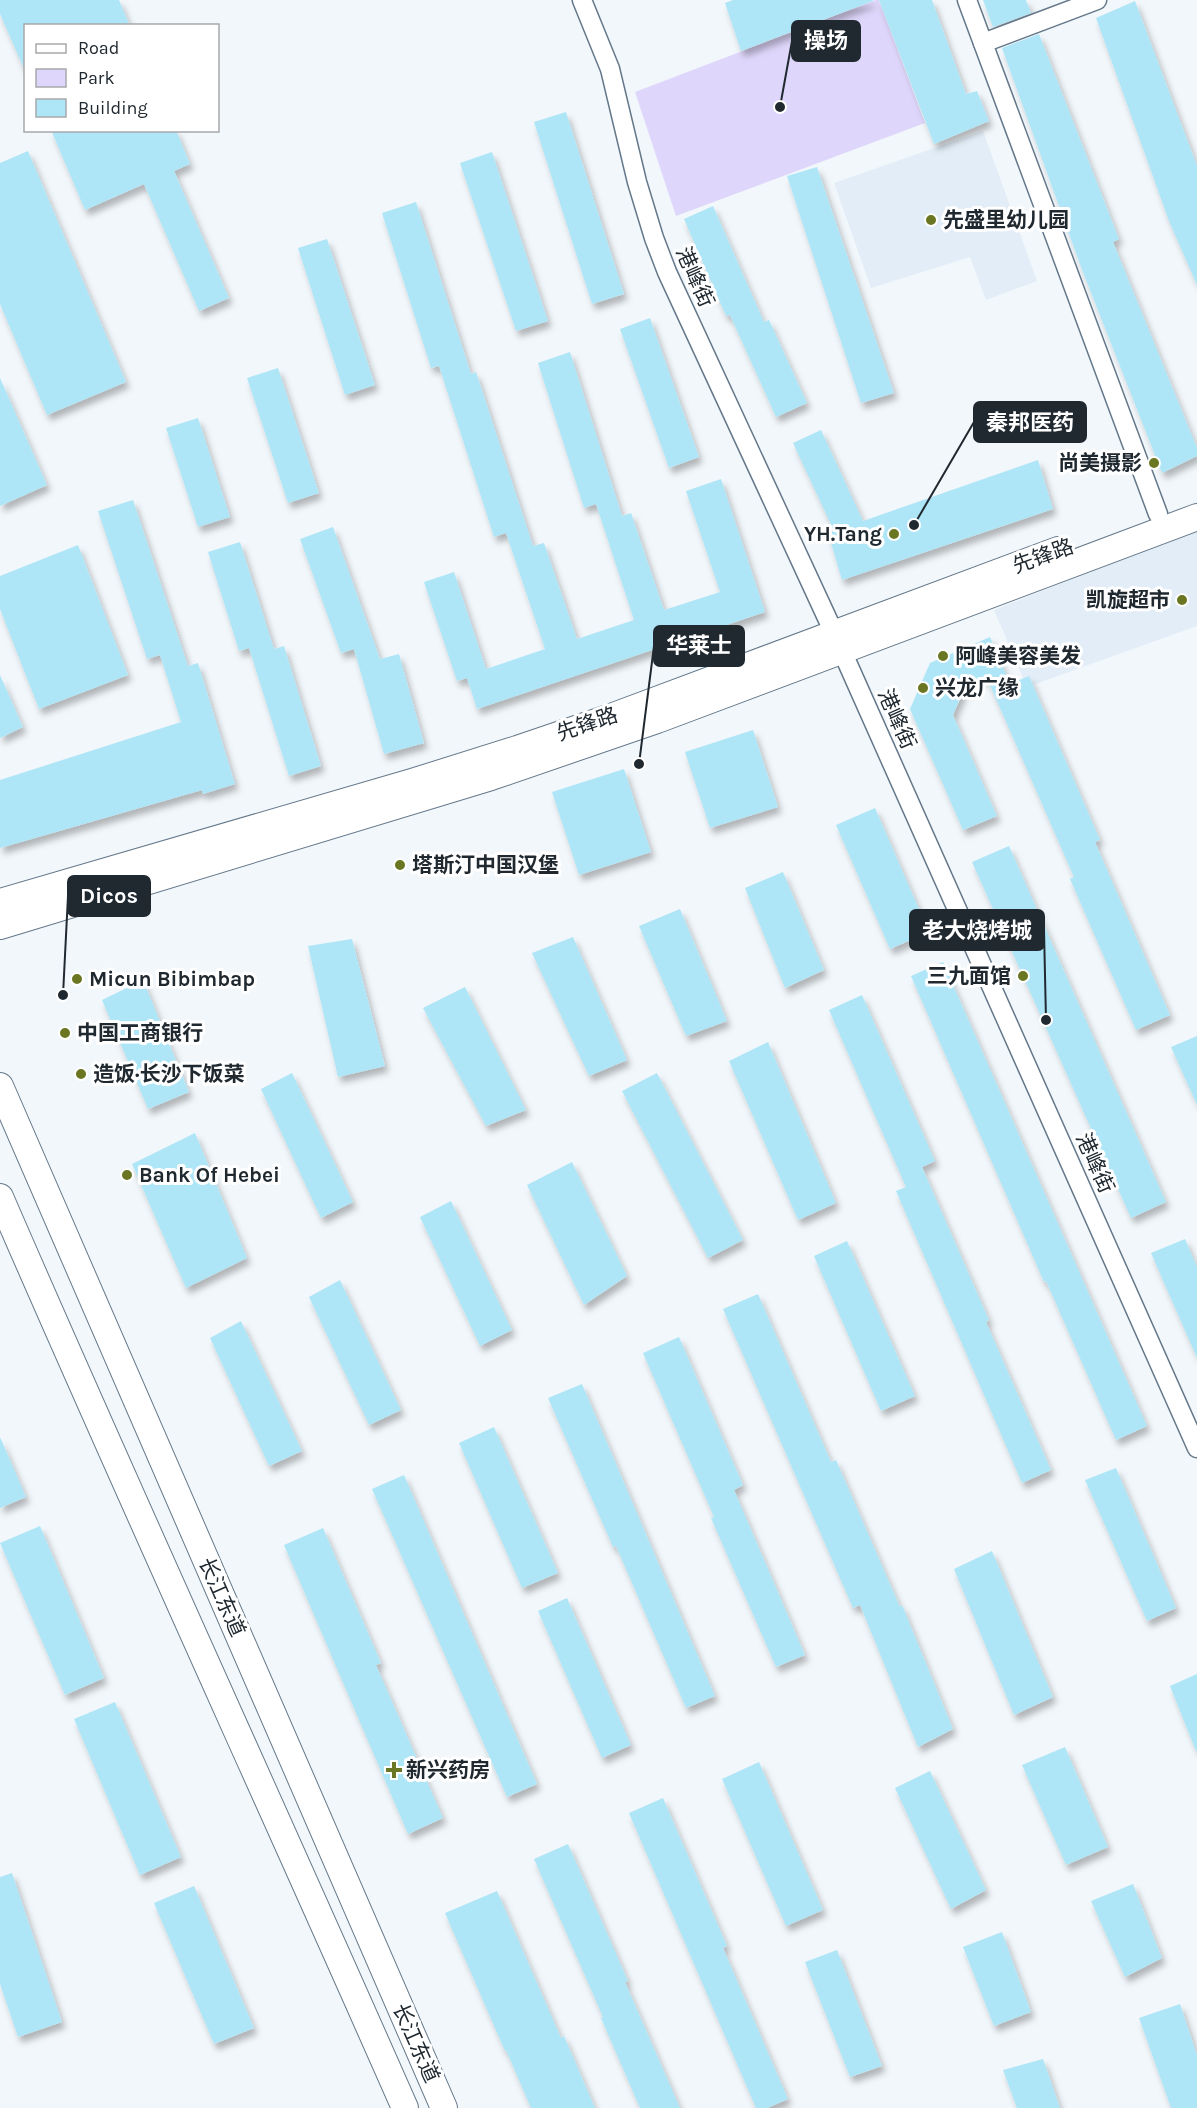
<svg xmlns="http://www.w3.org/2000/svg" width="1197" height="2108" font-family="Karla,'Noto Sans SC',sans-serif">
	<defs>
		<filter id="shadow"><feDropShadow dx="3.5" dy="6" stdDeviation="3" flood-color="#0004"/></filter>
	</defs>
	<rect width="100%" height="100%" fill="#f2f7fb"/>
	<g fill="#e2edf7">
		<path d="M983,131l54,150 -51,19 -16,-43 -99,31 -37,-105z"/>
		<path d="M1197,530v96l-170,61 -33,-77z"/>
	</g>
	<path fill="#dfd7fb" d="M876,0h3l46,123 -249,93 -41,-124z"/>
	<g fill="#afe6f7" filter="url(#shadow)">
		<path d="M0,0h119l11,26h-104v47l-26,-59z"/>
		<path d="M733,0h140v1l-132,50 -16,-48z"/>
		<path d="M879,0h53l34,94 11,-3 12,30 -55,23z"/>
		<path d="M983,0h43l5,13 -38,14z"/>
		<path d="M1135,1l62,165v119l-28,-64 -73,-203z"/>
		<path d="M1039,34l80,205 -6,3 84,206v8l-35,17 -81,-206 -79,-219z"/>
		<path d="M566,112l58,182 -32,10 -58,-182z"/>
		<path d="M51,130h125l14,34 -16,7 55,127 -30,13 -55,-127 -59,26z"/>
		<path d="M28,151l98,231 -79,33 -47,-111v-141z"/>
		<path d="M492,152l56,169 -32,10 -56,-168z"/>
		<path d="M817,167l77,226 -33,10 -74,-227z"/>
		<path d="M416,202l55,172 5,-2 57,174 11,-3 33,96 57,-19 -38,-116 -12,4 -46,-145 32,-11 52,164 9,-3 33,97 56,-18 -34,-101 35,-12 44,133 -288,97 -10,-31 -10,3 -33,-99 30,-10 32,97 59,-20 -39,-116 -12,4 -55,-171 -8,2 -49,-155z"/>
		<path d="M713,206l51,116 5,-2 38,83 -31,14 -46,-102 -4,1 -42,-97z"/>
		<path d="M327,239l48,146 -30,10 -47,-147z"/>
		<path d="M650,318l49,139 -30,11 -49,-139z"/>
		<path d="M278,368l41,125 -31,10 -41,-125z"/>
		<path d="M0,378l47,107 -47,21z"/>
		<path d="M198,418l32,99 -32,10 -32,-99z"/>
		<path d="M821,430l42,91 175,-61 15,49 -211,71 -14,-47 6,-2 -41,-88z"/>
		<path d="M133,500l55,166 10,-3 37,121 -32,10 -1,-4 -202,58v-68l181,-58 -21,-67 -13,4 -49,-148z"/>
		<path d="M333,527l47,132 19,-5 25,89 -40,11 -30,-105 -13,4 -41,-114z"/>
		<path d="M240,542l34,107 10,-3 37,120 -32,10 -40,-128 -10,3 -31,-99z"/>
		<path d="M78,545l50,130 -89,34 -39,-100v-33z"/>
		<path d="M990,637l20,47 19,-8 71,164 -5,2 75,173 -34,15 -66,-151 4,-2 -88,-201 -20,9 -13,30 44,101 -34,14 -53,-121 20,-46z"/>
		<path d="M0,675l23,52 -23,11z"/>
		<path d="M753,730l25,77 -68,21 -25,-76z"/>
		<path d="M624,769l27,83 -72,23 -27,-83z"/>
		<path d="M875,808l54,124 -39,17 -54,-124z"/>
		<path d="M1009,846l157,356 -35,16 -159,-356z"/>
		<path d="M783,872l41,98 -39,18 -40,-100z"/>
		<path d="M680,909l47,112 -41,15 -47,-110z"/>
		<path d="M573,937l54,123 -38,16 -57,-123z"/>
		<path d="M352,939l33,127 -47,11 -30,-131z"/>
		<path d="M943,962l204,464 -31,14 -70,-159 -2,1 -133,-306z"/>
		<path d="M143,980l46,112 -41,17 -46,-109z"/>
		<path d="M465,987l61,123 -40,16 -63,-118z"/>
		<path d="M862,995l73,166 -13,6 67,153 -3,2 65,148 -29,13 -126,-292 10,-4 -77,-177z"/>
		<path d="M1197,1036v69l-26,-58z"/>
		<path d="M768,1042l68,161 -38,17 -69,-159z"/>
		<path d="M292,1073l61,129 -32,16 -60,-129z"/>
		<path d="M657,1073l86,167 -35,18 -86,-167z"/>
		<path d="M195,1133l52,125 -61,30 -54,-124z"/>
		<path d="M572,1162l55,114 -43,29 -57,-120z"/>
		<path d="M451,1201l61,129 -32,16 -60,-129z"/>
		<path d="M1185,1239l12,28v91l-46,-105z"/>
		<path d="M847,1241l68,155 -34,15 -67,-155z"/>
		<path d="M340,1280l61,130 -32,15 -60,-128z"/>
		<path d="M758,1294l73,168 5,-2 64,147 2,-2 51,124 -35,18 -58,-142 -7,3 -130,-299z"/>
		<path d="M241,1321l61,130 -33,15 -59,-128z"/>
		<path d="M679,1337l64,148 -9,5 71,165 -29,12 -65,-149 3,-1 -71,-164z"/>
		<path d="M582,1384l133,312 -29,12 -70,-162 -3,1 -65,-149z"/>
		<path d="M494,1427l64,146 -36,15 -63,-145z"/>
		<path d="M0,1437l26,60 -26,11z"/>
		<path d="M1116,1468l60,140 -29,13 -62,-141z"/>
		<path d="M404,1475l133,309 -30,13 -135,-308z"/>
		<path d="M40,1526l64,152 -39,17 -65,-152z"/>
		<path d="M323,1528l58,135 -5,2 67,153 -35,16 -124,-289z"/>
		<path d="M992,1551l61,146 -39,18 -60,-146z"/>
		<path d="M567,1598l64,147 -29,13 -64,-147z"/>
		<path d="M1197,1674v77h-1l-26,-65z"/>
		<path d="M115,1702l66,155 -41,18 -66,-156z"/>
		<path d="M1065,1747l43,100 -42,18 -44,-100z"/>
		<path d="M759,1762l64,148 -37,16 -64,-147z"/>
		<path d="M930,1771l56,119 -35,19 -56,-121z"/>
		<path d="M663,1798l64,148 -4,2 65,151 -21,9h-11l-127,-295z"/>
		<path d="M568,1844l60,137 -3,1 55,126h-40l-39,-90 2,-1 -69,-158z"/>
		<path d="M12,1873l50,149 -44,15 -18,-53v-107z"/>
		<path d="M1133,1884l29,74 -37,19 -34,-76z"/>
		<path d="M194,1886l60,142 -40,16 -60,-141z"/>
		<path d="M497,1891l64,147 3,-2 31,72h-64l-25,-58 -1,1 -60,-138z"/>
		<path d="M1002,1932l29,80 -37,14 -31,-79z"/>
		<path d="M837,1950l45,116 -32,11 -45,-115z"/>
		<path d="M1180,2004l17,51v53h-26l-32,-90z"/>
		<path d="M1043,2059l17,49h-43l-14,-38z"/>
	</g>
	<g fill="none" stroke-linecap="round" stroke-linejoin="round">
		<g stroke="#64788a" stroke-width="21">
			<g id="street">
				<path d="M582,0l28,69 27,113 17,56 13,34 167,361 363,815"/>
				<path d="M967,0l191,514"/>
				<path d="M983,43l114,-43"/>
			</g>
		</g>
		<g stroke="#64788a" stroke-width="28">
			<g id="secondary">
				<path d="M0,902l412,-120 105,-33 91,-31 450,-168"/>
				<path d="M0,926l491,-149 166,-57 540,-203"/>
				<path d="M0,1086l444,1022"/>
				<path d="M0,1197c132,305 271,607 405,911"/>
			</g>
		</g>
		<use href="#street" stroke="#fff" stroke-width="18"/>
		<use href="#secondary" stroke="#fff" stroke-width="26"/>
	</g>
	<g fill="#6a7622" stroke="#fff" stroke-width="2">
		<circle cx="931" cy="220" r="6"/>
		<circle cx="1154" cy="463" r="6"/>
		<circle cx="894" cy="534" r="6"/>
		<circle cx="1182" cy="600" r="6"/>
		<circle cx="943" cy="656" r="6"/>
		<circle cx="923" cy="688" r="6"/>
		<circle cx="400" cy="865" r="6"/>
		<circle cx="1023" cy="976" r="6"/>
		<circle cx="77" cy="979" r="6"/>
		<circle cx="65" cy="1033" r="6"/>
		<circle cx="81" cy="1074" r="6"/>
		<circle cx="127" cy="1175" r="6"/>
		<path d="M391 1761h6v6h6v6h-6v6h-6v-6h-6v-6h6z"/>
	</g>
	<g text-anchor="middle" stroke-width="6" stroke-linejoin="round" paint-order="stroke">
		<g font-size="21" font-weight="bold" fill="#202930" stroke="#fff" text-anchor="start">
			<text x="943" y="227">先盛里幼儿园</text>
			<text x="1142" y="470" text-anchor="end">尚美摄影</text>
			<text x="882" y="541" text-anchor="end">YH.Tang</text>
			<text x="1170" y="607" text-anchor="end">凯旋超市</text>
			<text x="955" y="663">阿峰美容美发</text>
			<text x="935" y="695">兴龙广缘</text>
			<text x="412" y="872">塔斯汀中国汉堡</text>
			<text x="1011" y="983" text-anchor="end">三九面馆</text>
			<text x="89" y="986">Micun Bibimbap</text>
			<text x="77" y="1040">中国工商银行</text>
			<text x="93" y="1081">造饭·长沙下饭菜</text>
			<text x="139" y="1182">Bank Of Hebei</text>
			<text x="406" y="1777">新兴药房</text>
		</g>
		<g font-size="21" fill="#202930" stroke="#fff">
			<text transform="translate(695 277) rotate(66)" y="7">港峰街</text>
			<text transform="translate(1043 556) rotate(-20)" y="7">先锋路</text>
			<text transform="translate(897 719) rotate(66)" y="7">港峰街</text>
			<text transform="translate(587 724) rotate(-19)" y="7">先锋路</text>
			<text transform="translate(1095 1163) rotate(66)" y="7">港峰街</text>
			<text transform="translate(222 1597) rotate(66)" y="7">长江东道</text>
			<text transform="translate(416 2043) rotate(66)" y="7">长江东道</text>
		</g>
	</g>
	<path fill="none" stroke="#202930" stroke-width="2" d="M780 107L792 41M914 525L974 422M639 764L654 646M63 995L68 896M1046 1020L1044 930"/>
	<g fill="#202930" stroke="#fff" stroke-width="2">
		<circle cx="780" cy="107" r="6"/>
		<circle cx="914" cy="525" r="6"/>
		<circle cx="639" cy="764" r="6"/>
		<circle cx="63" cy="995" r="6"/>
		<circle cx="1046" cy="1020" r="6"/>
	</g>
	<g fill="#202930" stroke="#202930" stroke-width="2">
		<rect x="792" y="21" width="68" height="40" rx="6"/>
		<rect x="974" y="402" width="112" height="40" rx="6"/>
		<rect x="654" y="626" width="90" height="40" rx="6"/>
		<rect x="68" y="876" width="82" height="40" rx="6"/>
		<rect x="910" y="910" width="134" height="40" rx="6"/>
	</g>
	<g font-size="22" text-anchor="middle" font-weight="bold" fill="#fff">
		<text x="826" y="48">操场</text>
		<text x="1030" y="430">秦邦医药</text>
		<text x="699" y="653">华莱士</text>
		<text x="109" y="903">Dicos</text>
		<text x="977" y="938">老大烧烤城</text>
	</g>
	<rect x="24" y="24" width="195" height="108" fill="#ffffff" stroke="#a6a9ac" stroke-width="1.5"/>
	<rect x="36" y="44" width="30" height="9" fill="#ffffff" stroke="#a6a9ac" stroke-width="1.5"/>
	<text x="78" y="54" font-size="18" fill="#202930">Road</text>
	<rect x="36" y="69" width="30" height="18" fill="#dfd7fb" stroke="#a6a9ac" stroke-width="1.5"/>
	<text x="78" y="84" font-size="18" fill="#202930">Park</text>
	<rect x="36" y="99" width="30" height="18" fill="#afe6f7" stroke="#a6a9ac" stroke-width="1.5"/>
	<text x="78" y="114" font-size="18" fill="#202930">Building</text>
</svg>
